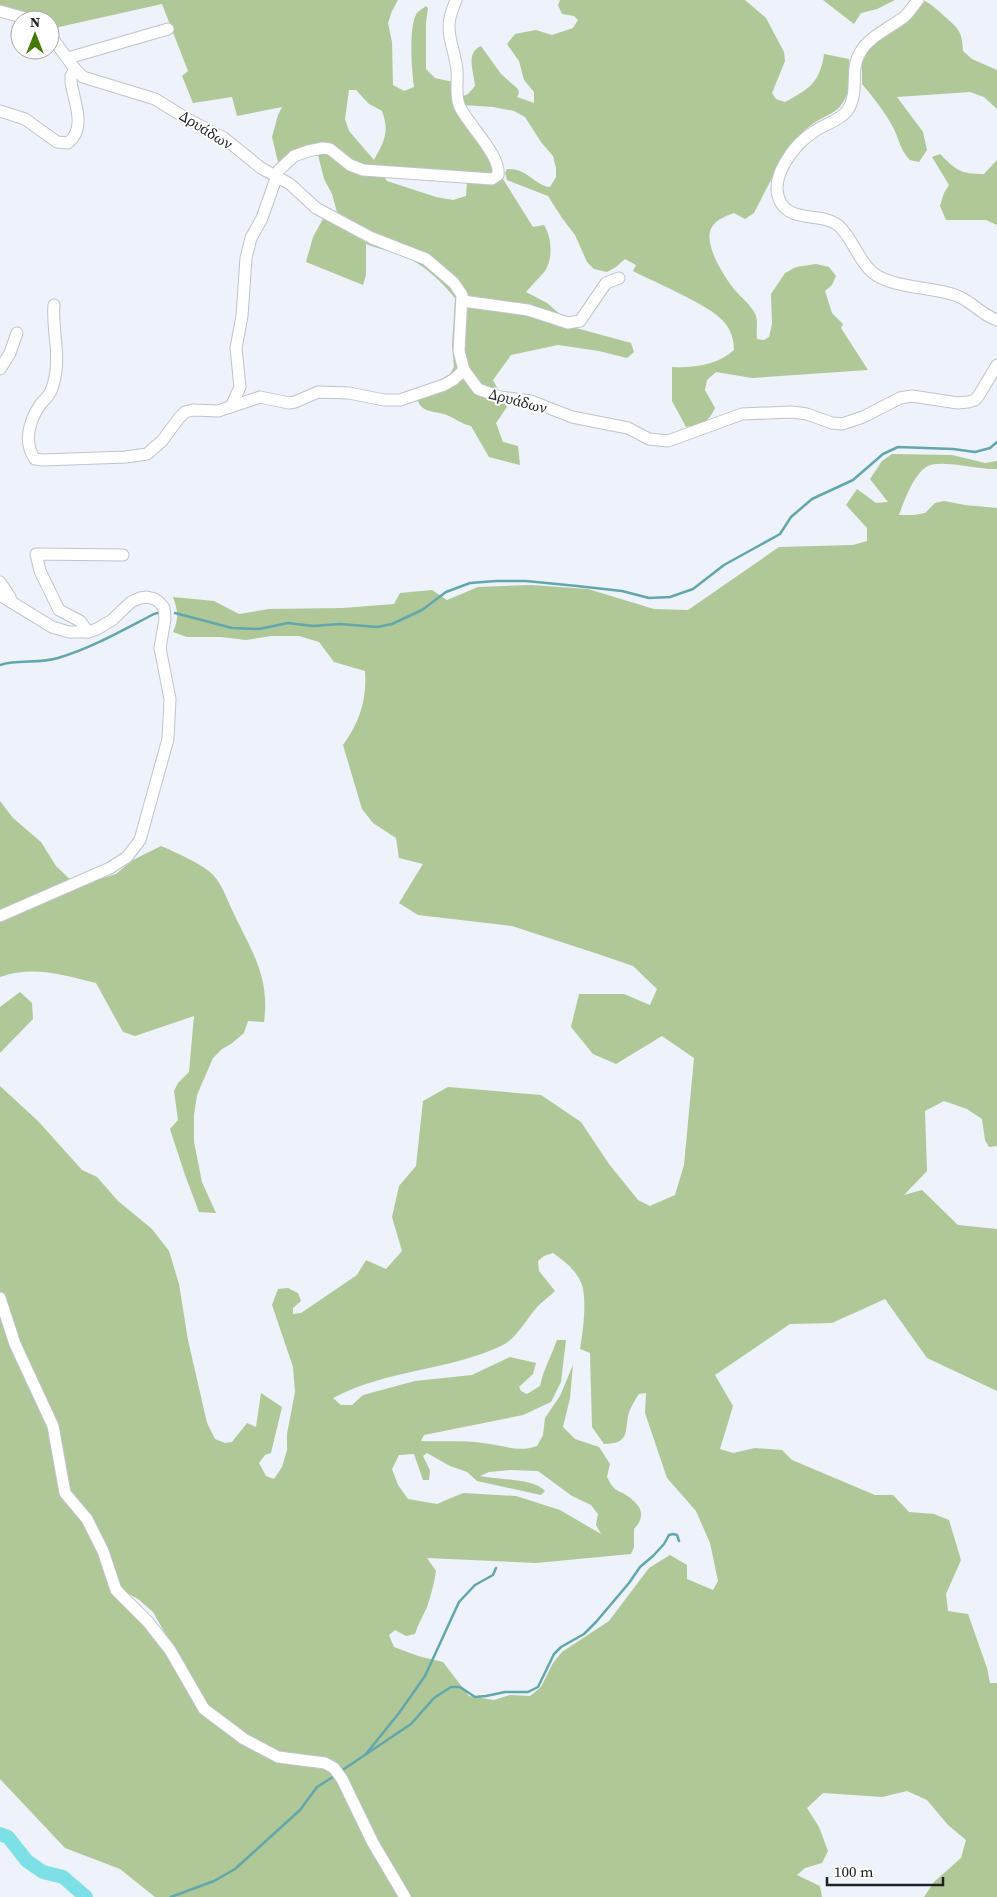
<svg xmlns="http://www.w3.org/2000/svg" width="997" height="1897" font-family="'Source Serif 4',serif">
	<rect width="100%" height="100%" fill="#edf2fb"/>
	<g fill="#b0c798" fill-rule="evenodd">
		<path d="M0,0h398l-6,11 -4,12 4,19 1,43 11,6 10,-4c-2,-15 -6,-61 3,-74 2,-2 6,-5 9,-7l2,2 -2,14v47l9,9 18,4 41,89 -5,4 -108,-3 6,9 49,16 17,3 13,-4 1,-14h26l10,-3 30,48 11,-2c8,12 9,34 1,46 -6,7 -13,14 -19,21l21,11 29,25 55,15 3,9 -7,6 -28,-7 -41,-6 -47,10 -18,25 14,27 -11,16 7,19 15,4 2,19 -31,-8 -18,-31c-10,-2 -18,-9 -27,-12 -12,-3 -24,-2 -27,-16l6,-9 27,-15 4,-7 -2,-21 3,-48c-13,-16 -32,-34 -51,-42 -12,-5 -26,-7 -38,-12v31l-3,10 -57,-23 7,-25 11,-20 14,-1 -6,-22 -8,-15 -8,-32 -12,3 -26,12 -6,-25 6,-22 4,-8 -45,9 -5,-19 -39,6 -11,-27 6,-5 -26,-67 -112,25v-9h-15l-35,-10zM349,90h7l13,14 13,7c8,22 2,30 -8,49l-25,-29 -4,-12z"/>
		<path d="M560,0h185l21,18 18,34 1,9 -13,32 4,6 9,3c24,-13 35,-19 39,-48l25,5c0,11 1,24 -2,35 -6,17 -16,19 -30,27 -10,6 -18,14 -25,24 -15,21 -26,45 -38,68l-9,6 -11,-6c-8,3 -17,6 -22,14 -10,15 12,50 22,62 7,9 18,16 22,27 2,7 0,16 1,23l7,1 5,-3 3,-13 -1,-30 14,-21 11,-6 20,-3 13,3 7,9 -4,9 -7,6 7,22 11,11 -2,4 27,42 -116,8 -36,-6 -9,8 -2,10 10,18c-7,15 -14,17 -29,19l-14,-26v-34c22,1 46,-2 62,-17 0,-10 -3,-20 -10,-28 -12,-16 -70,-40 -91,-51l3,-6 -11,-6 -9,8 -9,5 -13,-3 -7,-7 -12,-27 -13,-17 -14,-22 -41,-16 -2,-7 2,-4c21,-1 28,17 43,18l6,-10v-9l-3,-12 -12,-14 -16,-25 -11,-6 -21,-4 -30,-2 -4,-7 9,-4 7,-8c-1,-15 -10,-33 6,-40l20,28 17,15 1,4 -2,4 17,6v-11l-10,-12 -5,-19 -12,-17 8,-10 21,-4 16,5 21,-7 5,-8 -4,-4 -12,-2 -4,-9z"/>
		<path d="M823,0h72l-18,9 -16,4 -7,11z"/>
		<path d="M925,1c8,5 13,9 19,15 15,13 18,15 19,35l9,8 25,11v39l-13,-12 -14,-5 -73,5 26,35 4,18 -8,12 -9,-2c-9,-9 -11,-20 -16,-31 -9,-17 -20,-31 -32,-45v-25l4,-11 44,-29z"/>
		<path d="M940,154c16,16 20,20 44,20l13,-14v65l-11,-5h-40l-6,-14 4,-13 5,-8 -17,-28z"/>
		<path d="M892,454l60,1 33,8 12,-2v8c-16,1 -57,-10 -69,-3 -14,7 -24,35 -29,49h15l11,-2 10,-10 9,-2 21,4 32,3v638l-8,1 -4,-7 -3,-21 -15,-10 -23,-8 -19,10 2,60 -23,24 18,-5 36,35 39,4v162l-70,-33 -42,-59 -53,24 -42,1 -75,51 18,31 -13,43 13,4 22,-5 27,2 10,10 83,35h18l16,17 25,2 15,6 12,40 -15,34 2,17 20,3 19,54 3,15h7v214h-73l10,-15 27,-24 5,-18 -18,-15 -21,-25 -20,-9 -25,6 -59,-4 -16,15 12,19 9,24 -6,12 -17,5 -8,7 23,11 2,11h-667l-35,-28 -55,-21 -65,-69v-693l38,35 44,49 15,7 21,24 34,28 17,22 10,33 9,56 19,83 8,16 10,4 7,-1 15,-19 9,4 5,-34 21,14 -11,46 -6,2 -6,8 7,13 8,3 8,-12 5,-17v-16l8,-42 -2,-25 -21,-62 6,-16 10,-1 10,5 3,8 -8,7v6l8,-1 56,-38 9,-15 20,9 16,-18 -10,-34 7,-31 17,-20 7,-65 25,-14 93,8 40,27 28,42 29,36 12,6 25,-11 9,-30 10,-107 -32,-22 -46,28 -23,-10 -22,-27 8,-33h45l26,11 7,-16 -24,-23 -35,-12 -86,-28 -94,-11 -19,-12 24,-39 -24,-6 -3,-20 -23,-15 -11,-14 -19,-64c17,-23 24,-46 22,-74l-31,-9 -15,-20 -20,-6h-28l-25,4 -25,-3h-34l-14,-5c6,-13 5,-22 0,-35l41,4 25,13 30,-5 74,-1 51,-4 6,-11 32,-3 15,10 31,-13 53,-2 57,4 66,20 34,1 91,-63 74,-2 14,-4v-13l-21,-23 11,-16 19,14 12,-1 -18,-23 12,-18zM553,1253c12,8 24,18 29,32 5,16 1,47 -2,64l10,4 2,74 12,17c24,-1 21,-9 24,-28 2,-8 7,-16 11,-22l7,-1 -1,20 22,65 29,33 14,32 8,38 -5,9 -26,-11v-14l-17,-10 -21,13 -40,53 -47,31 -9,11 -12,24 -11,9 -20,-1 -16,5 -25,-4 -26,-34 -25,-6 -24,-9 -5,-12 6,-5 11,6 9,-2c3,-10 8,-18 12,-27 4,-12 7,-23 9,-36l-9,-13 109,5 95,-9 3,-7v-18c13,-14 7,-24 -8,-34 -4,-3 -10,-4 -13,-8 -3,-3 -4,-7 -6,-10l3,-13 -11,-17 -24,-8 -12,-12 7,-29 3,-33 -13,31 -15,22 -2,17 -6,11c-19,7 -34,-1 -54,-3 -20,-3 -42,-1 -62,-2l3,-6 99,-20 28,-13 10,-20 5,-42h-9c-6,17 -13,28 -17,46l-13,8 -6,-3 -2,-4 14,-13 3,-11 -26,-6 -38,18 -57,6 -52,14 -11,10h-11l-8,-7c54,-29 118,-27 172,-54 11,-6 24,-28 33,-38 5,-5 12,-10 17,-15l-16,-20 -1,-10 6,-5zM427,1453l23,13 17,6 10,9 64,14 4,-4c-12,-13 -47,-11 -65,-15l9,-4 21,-2 28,1 34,25 19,9 7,9 -2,11 5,9 -41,-24 -44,-14 -53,-3 -26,11 -29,-5 -10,-14 -6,-16 7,-14 15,-1 9,26h6l1,-10 -7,-14zM118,1582l9,11 11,6 15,13 47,84 12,14 44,31 18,9 32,10 27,2 12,11 -68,-12 -78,-51 -33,-58 -22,-26z"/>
		<path d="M0,801l13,17 28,24 15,24 21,20 39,-12 17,-14 28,-14c14,6 44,19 53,30 9,10 14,26 20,38 18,38 36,63 30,108l-16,-1 -4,12 -13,11 -9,5 -9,9 -16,37 -3,20v27l8,40 14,31 -17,-1 -14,-37 -15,-46 8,-9 -4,-29 4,-8 11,-11 5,-56 -59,20 -12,-4 -27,-49c-33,-8 -63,-18 -96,-6z"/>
		<path d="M20,992l12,11 1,16 -33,34v-46z"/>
	</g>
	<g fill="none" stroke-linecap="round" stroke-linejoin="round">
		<g stroke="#61a7ac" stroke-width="2.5">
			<path d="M175,613l57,15 27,1 29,-6 25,3 27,-2 37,3 15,-3 30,-14 24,-18 24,-9 26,-2h30l51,5 45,5 27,7 21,-1 23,-8 31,-24 56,-31 11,-17 21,-18 41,-19 30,-26 15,-7 55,2 22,3 15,-4 7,-6"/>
			<path d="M0,665c18,-6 39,-1 58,-7 34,-10 65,-28 96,-44l7,-2"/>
			<path d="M366,1754l33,-41 26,-37 34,-74 16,-17 18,-10 3,-7"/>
			<path d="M344,1769l67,-45 23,-26 17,-11h9l15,10 11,-1 19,-4h23l10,-5 16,-33 7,-7 23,-13 12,-12 33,-39 11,-16 13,-11 11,-12 5,-9 4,-1 4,1 2,6"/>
			<path d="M171,1897l43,-16 21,-12 65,-59 17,-23 16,-10"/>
		</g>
		<path stroke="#7de0e6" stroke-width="14" d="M0,1834l8,3 19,24 16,11 20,5 23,20"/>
		<g stroke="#bfc4cc" stroke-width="13">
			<g id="minor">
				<path d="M918,0c-5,6 -9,13 -14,17 -14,11 -36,20 -44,36 -11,18 0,40 -13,58 -8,10 -22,13 -32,20 -21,13 -48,48 -34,72 12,20 42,9 58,23 14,13 19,34 33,46 18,16 61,15 83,23 16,5 26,20 42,25"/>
				<path d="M0,11l32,9"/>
				<path d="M50,35l25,34 8,8 72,22 34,21 35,18 37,30 29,16 26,24 56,30 54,21 28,24 8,12 -3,56 5,19 14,19 22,8 31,4 41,16 56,11 21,11 19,2 74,-27 50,-2 15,2 25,9 10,1 21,-7 37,-19 12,-2 46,7 10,-1 7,-2 4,-5 18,-30"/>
				<path d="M68,58l100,-29"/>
				<path d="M0,111l25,8 32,23 11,1c19,-15 6,-41 3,-61v-6l4,-7"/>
				<path d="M463,301l65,9 40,13 12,-2 26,-38 13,-5"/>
				<path d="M54,305c-2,22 5,44 2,66 -1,7 -3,16 -6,22 -3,5 -7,8 -10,12 -11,16 -17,38 -5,54l8,1 83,-3 21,-3 15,-13 17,-23 6,-6 8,-2 25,1 42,-14 29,6 6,-1 23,-10 31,1 35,7h16l44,-15 9,-5 11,-10"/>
				<path d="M0,369l10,-16 7,-20"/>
				<path d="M231,407l9,-20 -4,-39 6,-32 4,-58 5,-20 11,-20 17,-48 15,-14 14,-5 15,-3 7,1 20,16 13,5 129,9 6,-4c3,-20 -31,-51 -39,-70 -4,-11 -1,-22 -2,-34 -1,-17 -11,-36 -7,-53 1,-6 4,-12 6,-18"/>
				<path d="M0,582l10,15 1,5"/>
				<path d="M0,595l52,32 17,5h19l9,-3 15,-9 19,-18 9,-4 7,-1 8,2 5,4 4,5 1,11 -5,29 10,51 -2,40 -28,101 -13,17 -17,11 -110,48"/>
				<path d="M88,632l-8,-11 -21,-11 -19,-39 -4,-17 87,1"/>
				<path d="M0,1298l15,46 38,82 12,67 22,26 16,32 13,39 32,32 22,28 34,59 40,30 34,18 47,6 9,5 8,11 31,64 32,54"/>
			</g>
		</g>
		<use href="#minor" stroke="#fff" stroke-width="11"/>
	</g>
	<g text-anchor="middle" stroke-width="4" stroke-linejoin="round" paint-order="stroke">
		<g font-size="15" fill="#202225" stroke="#fff">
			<text transform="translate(206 130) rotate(32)" y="5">Δρυάδων</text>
			<text transform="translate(518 401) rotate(15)" y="5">Δρυάδων</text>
		</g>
	</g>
	<g transform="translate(35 35)"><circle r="24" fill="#ffffff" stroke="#a6a7a8"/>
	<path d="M0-4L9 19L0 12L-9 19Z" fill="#467904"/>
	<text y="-8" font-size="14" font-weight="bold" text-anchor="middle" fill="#202225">N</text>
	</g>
	<path d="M827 1877v8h116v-8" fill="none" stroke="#202225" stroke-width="2.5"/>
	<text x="834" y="1877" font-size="15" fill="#202225" stroke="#ffffff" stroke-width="4" paint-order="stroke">100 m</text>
</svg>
